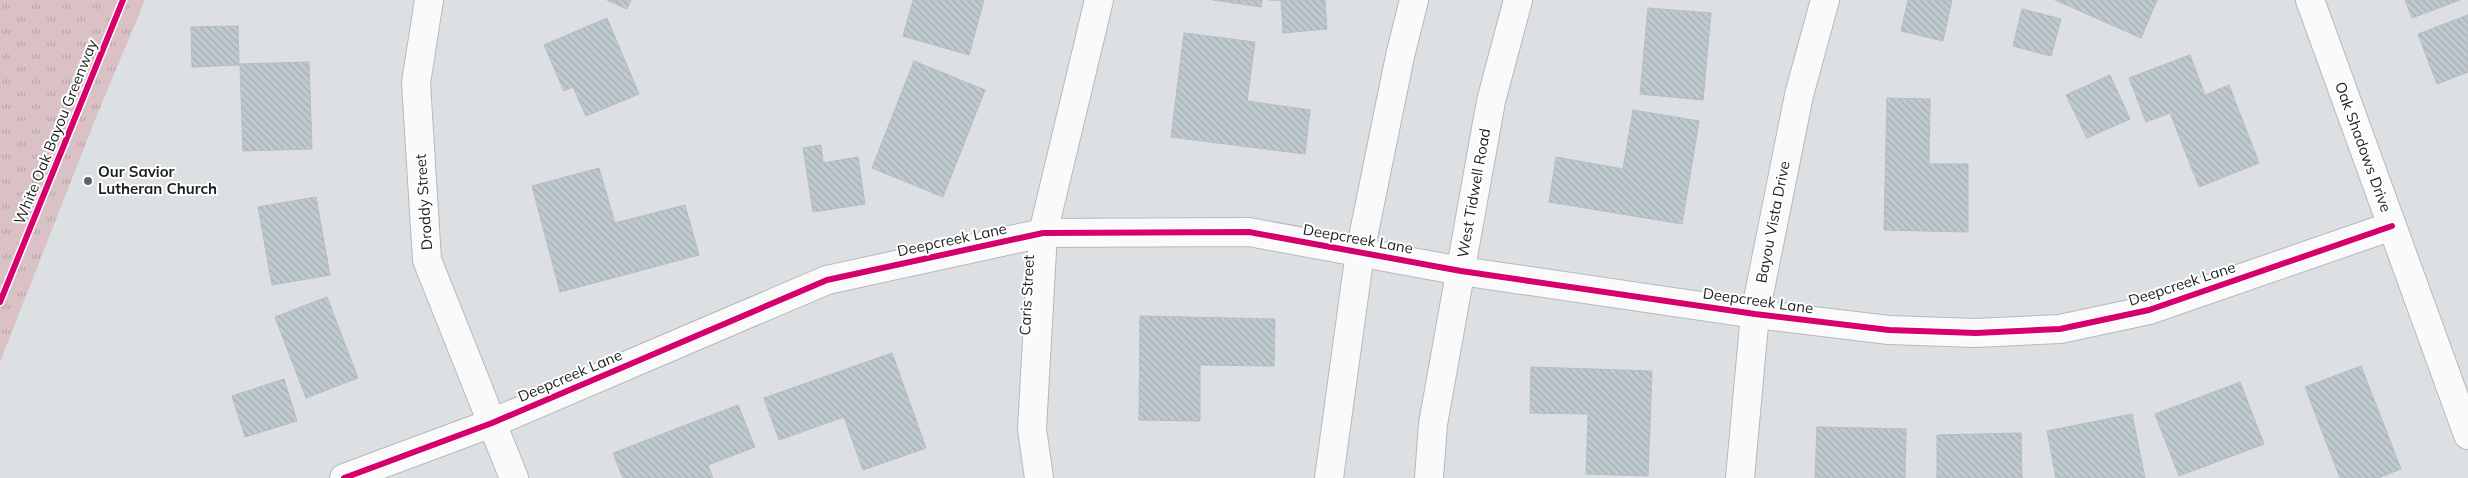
<svg xmlns="http://www.w3.org/2000/svg" width="2468" height="478" font-family="Mulish,sans-serif">
	<defs>
		<pattern id="park-tufts" width="24" height="20" patternUnits="userSpaceOnUse" patternTransform="scale(1.25)"><rect width="24" height="20" fill="#dac1c5"/><path d="M3 7l-1-3M5 7V3M7 7l1-3M15 17l-1-3M17 17v-4M19 17l1-3" fill="none" stroke="#bba6a9"/></pattern>
		<pattern id="building-back-hatch" width="6" height="6" patternUnits="userSpaceOnUse" patternTransform="scale(1.25)"><rect width="6" height="6" fill="#bfcad0"/><path d="M-1 5l2 2M0 0l6 6M5-1l2 2" fill="none" stroke="#a4adb2"/></pattern>
	</defs>
	<rect width="100%" height="100%" fill="#dce0e3"/>
	<path fill="url(#park-tufts)" d="M0,0h145l-48,115 -97,247z"/>
	<g fill="url(#building-back-hatch)" stroke="#b8bcbe">
		<path d="M607,0h24l-4,9z"/>
		<path d="M913,0h71l-15,55 -66,-19z"/>
		<path d="M1213,0h49l-1,7z"/>
		<path d="M1269,0h56l2,29 -44,4 -2,-33z"/>
		<path d="M1908,0h44l-9,41 -42,-10z"/>
		<path d="M2055,0h102l-16,38z"/>
		<path d="M2405,0h55l-48,18z"/>
		<path d="M1648,8l63,5 -8,87 -63,-6z"/>
		<path d="M2022,9l39,10 -10,37 -38,-10z"/>
		<path d="M2468,15v57l-31,12 -19,-50z"/>
		<path d="M607,18l32,76 -53,22 -13,-29 -9,4 -20,-46z"/>
		<path d="M238,26l1,38 70,-2 3,87 -69,2 -3,-86 -48,2 -1,-40z"/>
		<path d="M1184,33l71,9 -8,59 63,9 -5,44 -134,-17z"/>
		<path d="M2190,55l15,40 24,-10 30,78 -60,24 -29,-74 -24,9 -17,-44z"/>
		<path d="M914,61l71,29 -42,107 -71,-29z"/>
		<path d="M2110,75l20,44 -43,19 -21,-43z"/>
		<path d="M1887,98l43,1 -1,65h39v68l-84,-2z"/>
		<path d="M1633,110l66,11 -17,103 -133,-22 7,-45 67,12z"/>
		<path d="M821,145l2,18 35,-6 7,47 -52,8 -10,-64z"/>
		<path d="M599,168l16,55 70,-18 14,50 -139,37 -28,-106z"/>
		<path d="M316,197l14,78 -58,10 -14,-78z"/>
		<path d="M327,297l31,81 -52,20 -31,-81z"/>
		<path d="M1140,316l135,3 -1,47 -74,-1v56l-61,-1z"/>
		<path d="M892,353l34,95 -63,22 -19,-53 -65,23 -15,-42z"/>
		<path d="M2361,366l40,103 -23,9h-38l-35,-91z"/>
		<path d="M1531,367l121,4 -4,105 -62,-2 2,-60 -58,-1z"/>
		<path d="M284,379l13,42 -52,16 -13,-41z"/>
		<path d="M2240,382l24,62 -85,32 -24,-62z"/>
		<path d="M738,405l17,42 -47,18 5,13h-90l-10,-25z"/>
		<path d="M2132,414l13,64h-89l-9,-47z"/>
		<path d="M1817,427l89,2 -1,49h-90z"/>
		<path d="M2021,433l1,45h-85v-43z"/>
	</g>
	<g fill="none" stroke-linecap="round" stroke-linejoin="round">
		<g stroke="#b6b9bb" stroke-width="30">
			<g id="street">
				<path d="M429,0l-13,83 11,177 87,218"/>
				<path d="M2310,0l158,435"/>
				<path d="M344,478l148,-55 335,-143 216,-47 206,-1 212,39 294,43 134,16 87,3 84,-4 89,-19 243,-84"/>
				<path d="M1039,478l-7,-49 11,-196 56,-233"/>
				<path d="M1740,478l15,-164 44,-219 26,-95"/>
			</g>
		</g>
		<g stroke="#b6b9bb" stroke-width="30">
			<g id="secondary">
				<path d="M1329,478l31,-226 40,-196 14,-56"/>
				<path d="M1429,478l4,-54 58,-323 27,-101"/>
			</g>
		</g>
		<use href="#street" stroke="#fafafb" stroke-width="28"/>
		<use href="#secondary" stroke="#fafafb" stroke-width="28"/>
		<g stroke="#fff" stroke-width="9">
			<g id="cycleway">
				<path d="M0,302l123,-302"/>
				<path d="M344,478l148,-55 335,-143 216,-47 206,-1 212,39 294,43 134,16 87,3 84,-4 89,-19 243,-84"/>
			</g>
		</g>
		<use href="#cycleway" stroke="#d6006c" stroke-width="6"/>
	</g>
	<circle fill="#606365" stroke="#fff" stroke-width="2" cx="88" cy="181" r="5"/>
	<g text-anchor="middle" stroke-width="4" stroke-linejoin="round" paint-order="stroke">
		<g font-size="15" fill="#1d2021" stroke="#fff">
			<text transform="translate(56 132) rotate(-68)" y="5">White Oak Bayou Greenway</text>
			<text transform="translate(2363 147) rotate(70)" y="5">Oak Shadows Drive</text>
			<text transform="translate(1474 193) rotate(-80)" y="5">West Tidwell Road</text>
			<text transform="translate(424 202) rotate(-94)" y="5">Droddy Street</text>
			<text transform="translate(1773 222) rotate(-79)" y="5">Bayou Vista Drive</text>
			<text transform="translate(1358 239) rotate(10)" y="5">Deepcreek Lane</text>
			<text transform="translate(952 240) rotate(-12)" y="5">Deepcreek Lane</text>
			<text transform="translate(2182 284) rotate(-18)" y="5">Deepcreek Lane</text>
			<text transform="translate(1027 295) rotate(-87)" y="5">Caris Street</text>
			<text transform="translate(1758 301) rotate(8)" y="5">Deepcreek Lane</text>
			<text transform="translate(570 376) rotate(-23)" y="5">Deepcreek Lane</text>
		</g>
		<g font-size="15" font-weight="bold" fill="#1d2021" stroke="#fff" text-anchor="start">
			<text x="98" y="177">Our Savior<tspan x="98" dy="17">Lutheran Church</tspan></text>
		</g>
	</g>
</svg>
